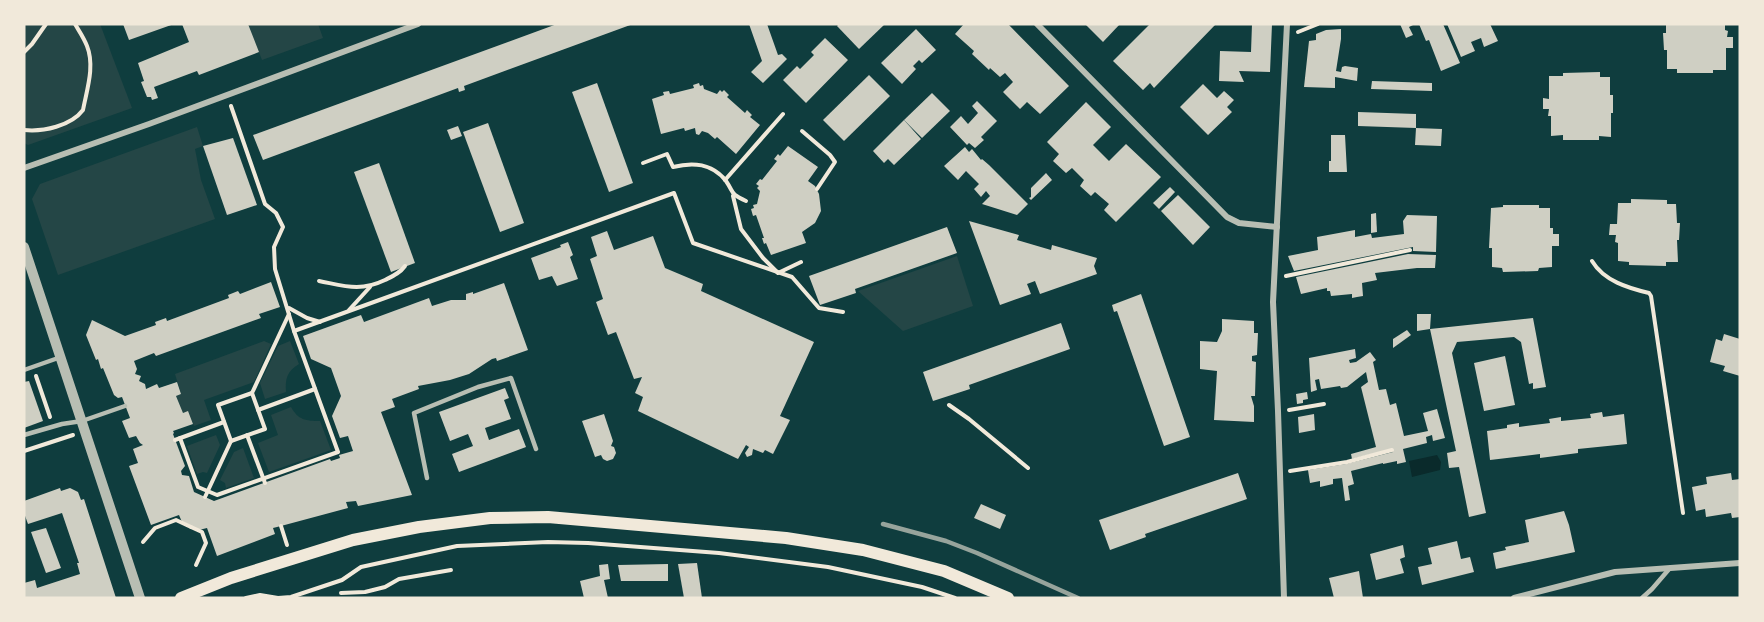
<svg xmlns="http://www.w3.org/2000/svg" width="1764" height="622" font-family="Figtree,sans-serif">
	<rect width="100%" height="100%" fill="#0f3d3e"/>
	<g fill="#244646">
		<path d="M24,24h76l32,84 -104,37 -4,-2z"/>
		<path d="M248,24h70l5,14 -61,22z"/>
		<path d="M197,127l6,19 -8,3 6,31 14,39 -157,56 -26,-76 8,-15z"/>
		<path d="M957,256l16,50 -70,25 -45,-40z"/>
		<path d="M264,341l7,3 -17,38 -50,18 7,20 -17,6 -6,-14 -5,1 -7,-17 5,-2 -6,-20z"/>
		<path d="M290,341l9,23c-12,7 -14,15 -13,28l-21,7 -5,-16 18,-37z"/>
		<path d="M291,407c7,13 15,14 29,14l11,29 -62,22 -11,-29 20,-8 -7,-20z"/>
		<path d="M216,435l4,10 -13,28 -4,-1 -6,2 -10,-28z"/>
		<path d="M243,448l11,30 -28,10 -1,-5 -5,-3 14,-28z"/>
	</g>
	<path fill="#0a2a2b" d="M1437,455l4,7 -1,8 -28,7 -3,-16z"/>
	<g fill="#cfcfc3">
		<path d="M123,24h51l-45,16z"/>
		<path d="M182,24h66l11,28 -60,23 -2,-4 -43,16 4,11 -6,2 -1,-3h-4l-6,-15 3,-1 -6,-18 51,-21z"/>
		<path d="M557,24h76l-169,62 1,4 -6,2 -1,-4 -195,72 -10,-25z"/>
		<path d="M749,24h18l11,31 4,-1 5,5 -24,24 -12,-11 11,-11z"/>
		<path d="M839,24h46l-26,25 -22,-23z"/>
		<path d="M964,24h44l61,62 -29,28 -13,-12 -7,7 -17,-17 10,-10 -8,-9 -5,4 -10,-9 -1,2 -17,-16 2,-3 -19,-17z"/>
		<path d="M1085,24h35l-17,18z"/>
		<path d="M1150,24h66l-62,64 -4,-5 -7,7 -30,-29z"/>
		<path d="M1252,24h20l-2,48 -31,-1 5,11 -25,-1 1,-30 31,1z"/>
		<path d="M1400,24h15l-6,3 4,8 -7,3z"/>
		<path d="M1419,24l14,1 10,-1 17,39 -19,8 -12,-31 -3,1z"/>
		<path d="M1447,24h43l8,17 -14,6 -3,-9 -10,4 4,9 -14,6z"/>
		<path d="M1666,24h59v6l3,1 -1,6h6v11h-7v22h-13v3h-36v-4h-10v-19h-3l-1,-17h3z"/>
		<path d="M916,29l20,21 -14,13 -3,-3 -6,6 3,3 -14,15 -21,-21z"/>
		<path d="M1341,29v10l-5,32 5,1 1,-5 3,-1 13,2 -1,13 -22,-4v11l-31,-1 5,-46 7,-1v-6l10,-4z"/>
		<path d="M825,38l23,22 -42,43 -23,-23 14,-14 3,3 14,-14 -3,-3z"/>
		<path d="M1600,72v5h10v18h3v18h-2v24l-12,-1v4h-36v-5l-12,1v-20h-3l1,-7h-6v-11l6,1v-23h14v-3z"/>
		<path d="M869,75l21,21 -46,45 -21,-21z"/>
		<path d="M1372,81l60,2v8l-61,-2z"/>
		<path d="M597,83l36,100 -24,9 -37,-100z"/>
		<path d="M699,83l1,3 3,-1 1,4 13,5 3,-4 2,2 2,-2 5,5 -2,2 18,16 2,-3 5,5 -2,2 10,8 -24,29 -19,-17 -2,2 -7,-6 -6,-2 -3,4 -3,-1 -1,-6 -10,3 -1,-3 -23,6 -9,-35 12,-4 -1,-3 6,-1 1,3 24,-6 -1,-3z"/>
		<path d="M1203,84l14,14 7,-7 10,9 -7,7 5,5 -24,23 -28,-28z"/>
		<path d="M932,93l18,18 -28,27 -18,-18z"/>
		<path d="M977,101l20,20 -16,16 3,3 -9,8 -6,-5 -2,2 -17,-18 11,-11 7,8 10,-11 -6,-7z"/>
		<path d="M1086,102l25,25 -18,18 16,16 17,-17 35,33 -45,45 -12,-12 5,-6 -14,-12 -4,4 -11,-10 4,-6 -12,-12 -6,5 -13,-12 6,-7 -12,-12z"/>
		<path d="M1358,112l58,2v14l26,1 -1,17 -26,-1 1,-17 -58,-2z"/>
		<path d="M904,120l17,19 -27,26 -6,-6 -4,4 -11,-12z"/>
		<path d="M488,123l36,100 -24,9 -37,-100z"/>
		<path d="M458,126l4,10 -11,4 -4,-10z"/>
		<path d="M1331,135h14l2,37h-18v-11h2z"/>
		<path d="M233,138l24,67 -30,10 -24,-69z"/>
		<path d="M788,146l30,21 -10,14 7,5 4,8 2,17 -6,12 -13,9 4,11 -35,12 -5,-12 -2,1 -2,-6h2l-8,-23 -3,1 -2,-7 3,-1 -1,-3 4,-1 3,-13 -3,-3 2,-2 -3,-2 4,-5 2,1 15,-19 -3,-2 4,-5 2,2z"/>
		<path d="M965,147l4,5 3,-3 9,11 1,-1 7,6 39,39 -11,11 -35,-11 8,-8 -4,-5 -5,6 -7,-8 5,-5 -13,-13 -8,9 -14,-14z"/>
		<path d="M379,163l36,100 -24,9 -37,-100z"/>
		<path d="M1046,173l6,7 -21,20 -2,-2 2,-1v-9z"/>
		<path d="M1170,187l5,5 -16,17 -6,-6z"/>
		<path d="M1178,195l32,32 -17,18 -32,-34z"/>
		<path d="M1631,199l36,1v4h9l1,19h3l-1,17h-2l1,22h-12v4l-37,-1v-3l-11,-1v-18l-3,-1 1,-7h-7l1,-11h7l1,-21h13z"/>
		<path d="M1503,205h36v3h11v20h3v6h6v12h-7v21l-13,1 -1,3 -35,1 -1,-4 -10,-1v-19h-3l2,-40 12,-1z"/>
		<path d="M1376,213l1,19 -6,1v-19z"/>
		<path d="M1407,215l30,1 -1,36 -23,-1v-4l-119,24 -6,-15 30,-6 -1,-13 38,-7v7l16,-3 1,4 32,-4 -1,-13z"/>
		<path d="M969,221l50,14 -2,5 34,10 1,-5 45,13 -3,8 3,8 -57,20 -5,-13 -8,3 4,10 -31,11z"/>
		<path d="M947,227l10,26 -102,36 1,4 -36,12 -11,-29z"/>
		<path d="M607,231l7,19 39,-14 12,32 38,16 -2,7 113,51 -34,74 10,4 -17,34 -8,-4 -2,3 -10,-4 -1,6 -5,2 -2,-4 4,-6 -3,-2 -8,14 -100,-48 5,-14 -8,-4 7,-16 -8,2 -18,-47 -8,3 -12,-33 7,-3 -13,-40 7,-3 -6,-19z"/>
		<path d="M568,242l5,13 -3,2 8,22 -21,7 -5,-10 -13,4 -8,-22 30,-11 -1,-2z"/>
		<path d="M1408,254l28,1 -1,13h-18l-42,5 2,7 -15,3 1,13 -6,1 -5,1v-4l-21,2 -1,-5h-3v-3l-26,6 -5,-17z"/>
		<path d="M271,282l9,25 -21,7 2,4 -105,38 -2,-3 -20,8 3,8 -2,5 6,2 -2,5 6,3 1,5 11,-5 2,4 18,-6 4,12 -5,2 7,17 5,-2 5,13 -20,7 1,2 -1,1 12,32 -4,5 1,4 7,1 5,16 20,9 116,-42 1,2 9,-3 -1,-3 14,-4 -5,-15 -8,2 -8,-22 9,-20 -10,-28 -20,-9 -8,-23 58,-21 3,7 65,-24 3,8 19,-6h15v-6l7,-2v2l31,-11 24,67 -31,11 -1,-3 -4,1 -23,15 -19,6 -32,6 1,3 -27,10 3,8 -14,5 31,83 -54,11 -2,-5 -10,1 2,6 -67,18 -8,2 2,6 -58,22 -10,-28 -8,2 -17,-8 -3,-7 -28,10 -22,-59 9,-3 -5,-14 10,-4 -3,-2 -4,-7 -7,2 -7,-17 8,-3 -8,-21 -4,1 -4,-3 -11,-27 -2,1 -3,-10 -2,1 -10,-25 6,-15 33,16 31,-11 -1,-3 11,-4 1,3 62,-23 -1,-3 10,-4 2,3z"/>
		<path d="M1141,294l49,143 -26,9 -47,-135 -3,1 -2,-7z"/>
		<path d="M1417,314h14l-1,15 103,-11 13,69 -13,2v-6l-4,1 -8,-42 -7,-5 -57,5 -5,11 34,160 -17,4 -10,-50 -10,1 -2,-15 9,-2 -26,-122 -13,2z"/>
		<path d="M1222,319l32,2v12h4l-1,22 -5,1v5l4,1 -1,34h-4l3,10v16l-40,-2 3,-49 -17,-2v-28l17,1 5,-11z"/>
		<path d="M1061,323l9,26 -101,36 1,4 -37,12 -10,-29z"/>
		<path d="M1407,330l4,5 -18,13v-9z"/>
		<path d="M1724,334l16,5v37l-17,-5 2,-5 -15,-4 6,-23 6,2z"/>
		<path d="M1355,349l1,9 -7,2 1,3 6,-1 14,-10 6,8 -3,2 6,28 7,-1 4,16 6,-2 8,33 24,-5 -5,-18 14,-4 8,29 -12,3 -1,-6 -6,2 1,6 -24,6 3,13 -9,2v-3l-14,3v-1l-32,8 3,13 -6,2 2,14 -5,1 -3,-23 -9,1v5l-13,3v-6l-10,2 -2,-13 38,-6 47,-12 -1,-3 -40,10 -1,-5 25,-7 -15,-60 7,-5 -2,-10 -19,15 -6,1 -1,-2 -19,3 -2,-10 -4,1 2,10 -6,2 -2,-34z"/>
		<path d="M1505,356l10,49 -31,6 -10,-48z"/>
		<path d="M29,381l14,40 -19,7v-46z"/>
		<path d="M505,388l4,10 -5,2 7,19 -26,9 4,12 30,-11 7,18 -67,25 -7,-18 21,-8 -5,-12 -18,7 -11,-29z"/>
		<path d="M1307,392l1,7 -5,1v3l-6,1 -1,-10z"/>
		<path d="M1602,412l1,5 21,-3 3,30 -49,5v4l-38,5v-4l-50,6 -3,-29 20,-3v-3l12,-2v4l31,-4 -1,-4 12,-2v4l30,-3 -1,-4z"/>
		<path d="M604,414l9,27 -2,5 3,1 2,6 -3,6 -6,2 -4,-2 -2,-4 -6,2 -13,-36z"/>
		<path d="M1314,414l1,16 -16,3 -1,-16z"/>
		<path d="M1238,473l9,26 -102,35 1,3 -36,13 -11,-30z"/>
		<path d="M1731,473l1,7 8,-1v38l-8,1 -1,-5 -25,4 -1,-8 -9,2 -4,-24 15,-3 -1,-7z"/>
		<path d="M60,488l1,3 9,-3 8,4 3,8 3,-1 32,99h-92v-15l11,-3 2,8 43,-14 -3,-11h2l-17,-50 -34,11 -4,-11v-12z"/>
		<path d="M981,504l25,11 -6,14 -26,-11z"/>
		<path d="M1564,511l5,14 6,27 -79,17 -3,-16 13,-3 -1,-3 24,-5 -4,-22z"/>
		<path d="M46,528l15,40 -15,5 -15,-41z"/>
		<path d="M1457,541l4,18 9,-2 4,15 -52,13 -4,-18 14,-3 -4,-16z"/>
		<path d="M1403,545l2,12 -5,2 4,14 -28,7 -6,-26z"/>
		<path d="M697,563l5,35h-18l-6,-34z"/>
		<path d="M608,564l2,15 -6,1 4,18h-24l-4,-17 20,-5 -1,-11z"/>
		<path d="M668,564v17h-47l-3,-16z"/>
		<path d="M1359,571l4,27h-29l-5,-20z"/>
	</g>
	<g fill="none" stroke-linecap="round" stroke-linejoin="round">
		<g stroke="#f1e9da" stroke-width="4">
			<path d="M1298,32l20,-8"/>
			<path d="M24,52l8,-8 14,-20"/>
			<path d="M24,130c19,2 47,-4 59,-20 4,-21 12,-44 4,-64 -3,-8 -8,-15 -12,-22"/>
			<path d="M802,131l28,24 5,7 -18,27"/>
			<path d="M643,163l24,-9 6,13c20,-5 39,-4 53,14 9,13 3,12 20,20"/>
			<path d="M725,180l58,-66"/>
			<path d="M733,196l8,33 22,29 15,15 23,-11"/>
			<path d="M1592,261c12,20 36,27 57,32l2,3 32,217"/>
			<path d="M1286,276l124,-26"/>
			<path d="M319,281c26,5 41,11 66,-1 8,-4 15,-7 20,-14"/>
			<path d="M289,308l18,10 13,4"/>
			<path d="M349,310l21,-23"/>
			<path d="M294,331l380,-138 19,50 99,34 27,31 24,4"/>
			<path d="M36,376l14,41"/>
			<path d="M252,393l13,36 -34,12 -13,-36z"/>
			<path d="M252,393l37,-79"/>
			<path d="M949,405l20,14 59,49"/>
			<path d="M258,410l57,-21"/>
			<path d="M1289,410l35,-6"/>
			<path d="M247,435l18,48"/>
			<path d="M180,438l18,49 19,8 121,-43 -44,-121 -19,-62 -1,-22 9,-20 -7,-14 -11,-9 -34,-98"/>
			<path d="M175,440l49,-18"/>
			<path d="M24,451l49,-16"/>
			<path d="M1290,471l57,-9 45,-12"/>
			<path d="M205,497l26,-56"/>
			<path d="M281,526l6,19"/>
			<path d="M191,527l11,5 4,11 -10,22"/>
			<path d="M143,542l12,-14 21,-8 15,7"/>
			<path d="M341,593l24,-1 20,-5 14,-8 52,-9"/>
			<path d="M246,598l14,-3 18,3 13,-1 51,-17 19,-13 96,-21 91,-4 40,1 131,10 109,14 94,20 33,11"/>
		</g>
		<g stroke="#b8beb3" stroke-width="4.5">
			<path d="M24,370l37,-13"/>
			<path d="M24,435l38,-11 20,-3 43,-15"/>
			<path d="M427,478l-13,-65 64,-26 33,-9 25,71"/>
			<path d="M1642,598l10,-9 18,-21"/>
		</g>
		<g stroke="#b8beb3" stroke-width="6">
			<path d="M1037,24l190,193 12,6 38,4"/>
			<path d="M24,168l125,-44 269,-100"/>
			<path d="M1284,598l-6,-187 -5,-109 14,-278"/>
			<path d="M1514,598l101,-26 125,-9"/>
		</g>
		<path stroke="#b8beb3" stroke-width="10" d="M24,247l116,351"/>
		<path stroke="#f1e9da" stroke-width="12" d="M181,598l50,-20 122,-38 66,-13 71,-9 58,-1 238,21 77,12 81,21 64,27"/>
		<path stroke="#97a49c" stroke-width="4.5" d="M883,524l63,17 31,12 101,45"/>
	</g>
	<rect width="1764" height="622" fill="none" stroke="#f1e9da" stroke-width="51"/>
</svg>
